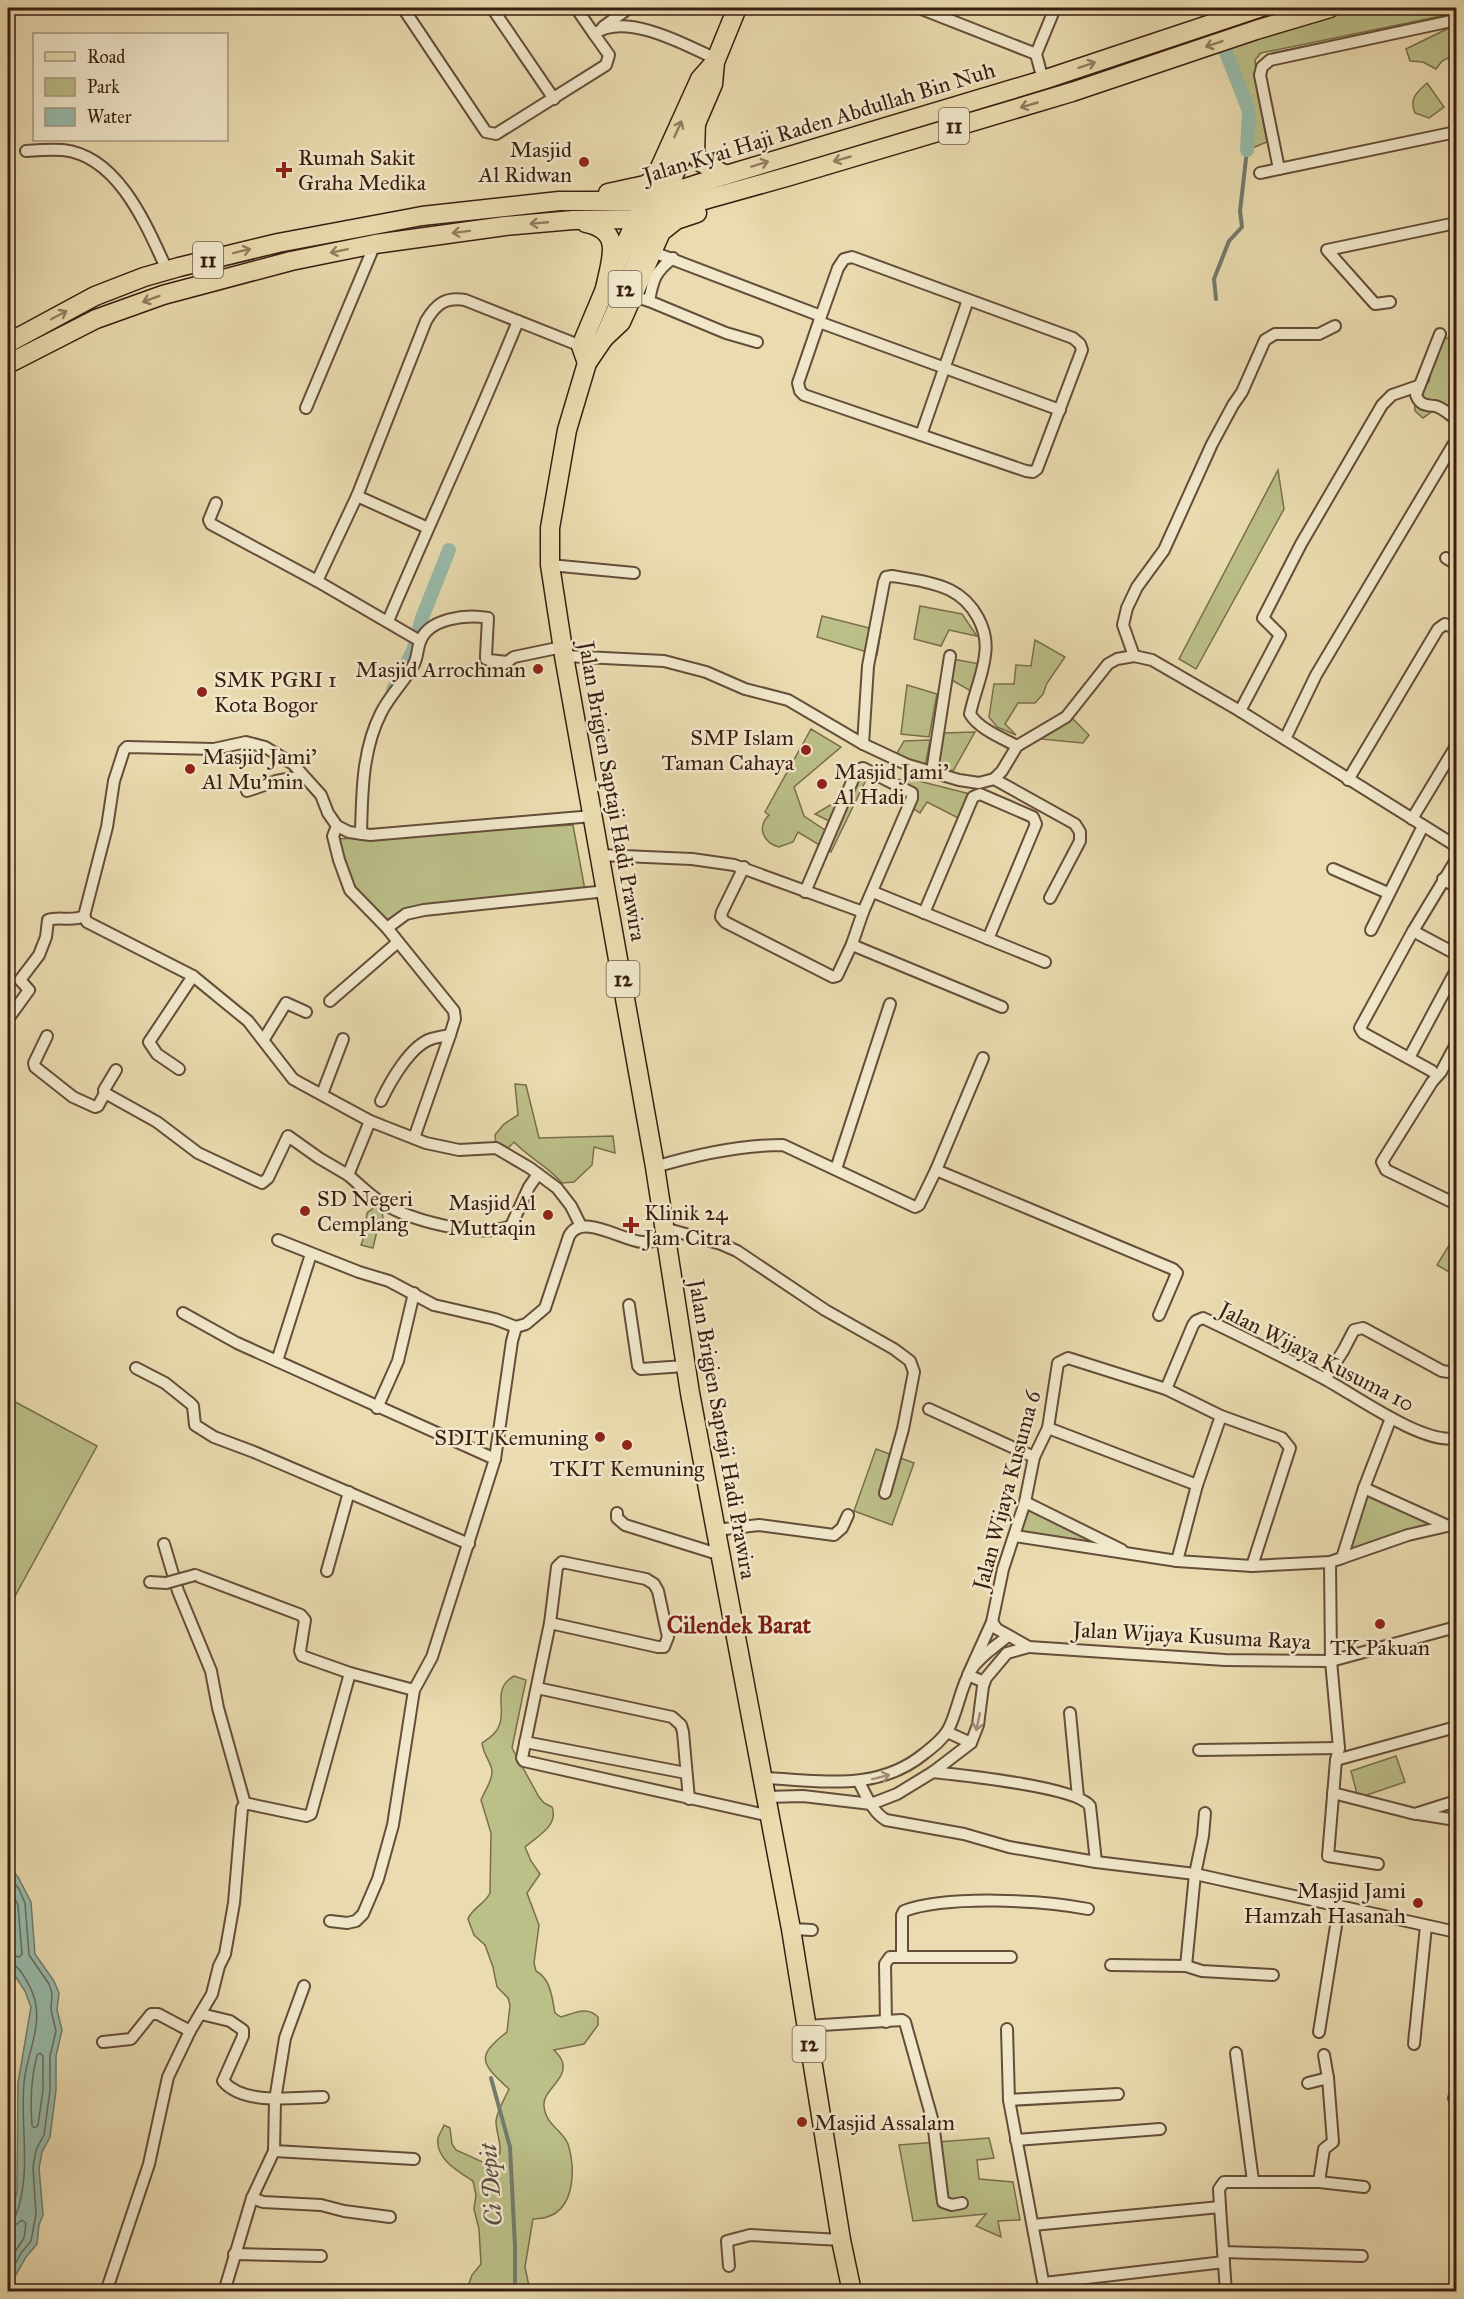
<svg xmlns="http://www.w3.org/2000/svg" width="1464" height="2299" font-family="'IM FELL Great Primer',serif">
	<rect width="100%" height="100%" fill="#eadcb0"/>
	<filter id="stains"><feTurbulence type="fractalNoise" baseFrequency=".00333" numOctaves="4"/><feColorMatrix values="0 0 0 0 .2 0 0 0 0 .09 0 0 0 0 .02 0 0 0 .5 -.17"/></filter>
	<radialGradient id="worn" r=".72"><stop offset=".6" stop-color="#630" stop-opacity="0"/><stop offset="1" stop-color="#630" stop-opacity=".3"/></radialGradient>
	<g fill="#bbbf88" stroke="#7a6e4c" stroke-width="1.5">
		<path d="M1259,8h197v5l-195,40 -6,7 2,26 10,56 -20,8 2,-39 -24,-61 31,-20 -6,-20z"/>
		<path d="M1453,26l3,28 -14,7 -6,8 -13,-7 -13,-1 -4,-12z"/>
		<path d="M1427,83l17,24 -15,11 -14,-5c-6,-14 1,-20 12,-30z"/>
		<path d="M1437,337l19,2v78l-16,-11 -17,12 -8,-7 -1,-18 15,-11z"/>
		<path d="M1278,470l6,39 -88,160 -17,-10z"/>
		<path d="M920,606l42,8 15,22 -28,-6 -8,16 -27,-7z"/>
		<path d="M822,616l59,15 -4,24 -60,-18z"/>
		<path d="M1035,640l30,17 -18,26 -4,11 -8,9h-17l-13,21 11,11 -19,-8 -8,-10 5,-33h20l2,-19 15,1z"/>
		<path d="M953,659l32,6 -9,29 -26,-15z"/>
		<path d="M907,685l30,9 -8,43 -28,-3z"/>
		<path d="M1072,718l17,17 -6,8 -42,-4z"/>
		<path d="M811,729l30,18 -47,40 10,29 21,14 6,-8 -16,-8 31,-18 3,-11 -4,-12 12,-2 9,9 -35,72 -33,-20 -5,10 -14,5c-15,-4 -23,-19 -10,-32l-4,-3z"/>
		<path d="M975,732l-22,39 -15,-5 5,-33z"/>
		<path d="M930,740l-5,28 -29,-13 8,-14z"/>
		<path d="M907,778l71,18 -12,26 -39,-20 -7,11 -13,-8 -8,-17z"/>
		<path d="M573,825l12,65 -178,19 -19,13 -38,-41 -12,-42z"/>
		<path d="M515,1084l11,1 13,53 74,-2 2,17 -21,-6 -2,18 -18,17 -12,1c-14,-17 -33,-25 -48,-41l-8,8 -10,-5 -1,-10 9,-11 14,-9z"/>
		<path d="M376,1206h6l1,14 -4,2 -6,26 -12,-3c5,-11 4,-20 6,-32z"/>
		<path d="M1456,1234v42l-19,-11z"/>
		<path d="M8,1398l89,48 -89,163z"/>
		<path d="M876,1449l38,14 -22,62 -38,-14z"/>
		<path d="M1364,1488l84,38 -106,32z"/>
		<path d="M1025,1502l106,53 -116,-19z"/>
		<path d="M514,1676l12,4 -14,68 27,49 5,6 8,4c7,18 -14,29 -27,40l6,14 9,13 -13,19 12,32 -5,38 2,8c15,8 16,27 19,42l6,4c14,-4 26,-11 37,0v8l-14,19 -30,6c3,3 7,8 8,11 7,18 -20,29 -18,45 2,20 18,23 24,38 7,23 8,64 -21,73 -4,2 -10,1 -14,2l-8,48 5,24 -61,1 -2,-3 5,-14 9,-11 -2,-35 -5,-20 2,-14 -3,-14c-14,-9 -38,-22 -35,-43 1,-4 5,-9 6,-13l6,3 2,16 4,6 35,16c17,-13 5,-28 5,-45 1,-10 9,-23 13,-32 -28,-26 -34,-32 -2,-57l3,-27 -2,-7 -11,-11 -4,-20 -8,-22 -11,-10 -6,-16c4,-11 17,-15 22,-26l1,-60 -10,-33c3,-8 12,-20 11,-29 -1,-9 -9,-17 -10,-28 7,-5 14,-9 17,-17 8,-17 -8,-37 15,-50z"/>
		<path d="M1396,1756l9,26 -47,16 -7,-27z"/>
		<path d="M989,2138l5,20 -17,2 2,19 34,3 7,38 -22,1 3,16 -25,-11 10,-12 -73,7 -14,-76z"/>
	</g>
	<path fill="#98bcac" stroke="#727c6e" stroke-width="1.5" d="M8,1866l10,11 13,25 4,52 19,27 5,12 -2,17 5,20 -6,26v34l-6,47 -8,15 -3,16 4,47 -4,10 -2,19 -11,13 -18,32v-70l9,-27 1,-109 13,-76 -6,-16 -17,-26z"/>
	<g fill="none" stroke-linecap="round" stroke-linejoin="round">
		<g stroke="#686c5e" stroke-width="1.5">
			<path d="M8,1875l11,14 6,14 4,52 20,29 3,9 -1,17 5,21 -6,25v34l-6,45 -8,15 -3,17 3,47 -5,27 -10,12 -13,25"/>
			<path d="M8,1885l10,20 4,49 -3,3 -11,-3"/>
			<path d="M8,1962c12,1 27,32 28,44 4,25 -10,52 -12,77 -4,44 8,89 -8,132l-8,4"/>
			<path d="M40,2053l3,3v34l-5,35 -3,3 -3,-2c-2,-24 -1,-48 5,-71z"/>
			<path d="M8,2226h6l8,-6 4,3 -2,15 -16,25"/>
		</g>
		<g stroke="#727c6e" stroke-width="4">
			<path d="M1216,299l-2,-20 15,-38 13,-14 -2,-16 7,-61"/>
			<path d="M491,2078l19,69 5,99v46"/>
		</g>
		<g stroke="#98bcac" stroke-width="14">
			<path d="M1225,50l24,61 -2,39"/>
			<path d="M393,690l20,-39 9,-33 27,-68"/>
		</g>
		<g stroke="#654d39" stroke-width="14">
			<g id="minor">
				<path d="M403,8l83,124 10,2 110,-69 3,-10 -15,-21"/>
				<path d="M492,8l62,91"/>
				<path d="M576,8l18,26c31,-23 92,11 122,25"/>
				<path d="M919,8l117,46"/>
				<path d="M603,27l26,-19"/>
				<path d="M1043,80l-7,-26 19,-46"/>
				<path d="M26,151c12,-1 25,-2 37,-1 56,6 84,77 104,120"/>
				<path d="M1279,169l-19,-94 2,-8 8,-7 186,-40"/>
				<path d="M1260,173l196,-41"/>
				<path d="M648,250l173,66 17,-48 6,-9 8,-2 221,81 7,6 2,6 -45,119 -4,3 -7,-1 -222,-76 -4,-4 -2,-8 23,-67"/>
				<path d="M633,296l16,5 77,32 31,9"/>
				<path d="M649,301c4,-22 6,-29 24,-43"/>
				<path d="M1390,302l-15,2 -48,-54 129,-27"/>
				<path d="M819,322l241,88"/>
				<path d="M1440,334l-24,61c4,10 9,10 19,11 7,1 16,10 21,13"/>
				<path d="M306,408l69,-164"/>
				<path d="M921,435l47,-135"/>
				<path d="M357,496l71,32"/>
				<path d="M216,503l-7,17 2,4 106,57 103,60"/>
				<path d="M1446,558l10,6"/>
				<path d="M550,565l84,8"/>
				<path d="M317,581l40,-85 69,-175c10,-17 19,-24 39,-21l121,48"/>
				<path d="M388,621c43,-101 89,-199 130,-300"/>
				<path d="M564,656l100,5 42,11 39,17 43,11 75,44 45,21 51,15 20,3 15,-4 8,-8 15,-25 49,-29 42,-53 9,-5 17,-3 18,4 88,51 216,135"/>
				<path d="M1134,656l-11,-31 4,-17 10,-21 27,-37 48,-106 21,-39 9,-13 23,-52 10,-6h44l16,-8"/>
				<path d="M1240,711l40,-76 -17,-17 38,-74 81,-139 10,-10 26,-9"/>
				<path d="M1285,739l31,-64 140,-235"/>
				<path d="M863,744l5,-78 16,-84 2,-5 6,-1c19,3 41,6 58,14 24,12 39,40 35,65 -2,20 -11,39 -15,59 9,15 32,24 47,32"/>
				<path d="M932,772l18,-116"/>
				<path d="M994,779l81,45 5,8v9l-30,57"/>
				<path d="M1348,780l90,-151 7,-5 11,5"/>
				<path d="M247,791l29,-10 27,-5"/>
				<path d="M1412,819l44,-73"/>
				<path d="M337,826l12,6 21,3 223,-19"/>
				<path d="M361,834c1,-40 1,-84 20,-121 9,-18 24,-32 33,-49 4,-8 3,-15 6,-22 8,-24 47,-28 68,-24l-2,38v3l3,1 18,2 7,-5 48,-10"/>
				<path d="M600,855l92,4 42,6 129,47 -11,32 5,3 145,60"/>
				<path d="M744,867l-22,45 -1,5 4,5 108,55 4,-1 15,-32"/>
				<path d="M1333,869l55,24"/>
				<path d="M1443,879l13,8"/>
				<path d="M805,892l52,-122 6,-2 49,25v5l-49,114"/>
				<path d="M873,892l172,70"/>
				<path d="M924,913l49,-116 7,-3 53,23 3,7 -48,115"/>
				<path d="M84,916l23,-89 7,-46 10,-31 3,-3 87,2 32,-7 19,5 28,17 28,31 7,18 9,13 -4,10 6,24 11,30 37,38 67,83 1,8 -5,16c-6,1 -13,2 -19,4 -21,7 -41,43 -50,62"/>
				<path d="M84,916l3,6 106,54 55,45 45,58 7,4 70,38 56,22 33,7 37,-2 34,20 27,20 14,18 10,20"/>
				<path d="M387,928l19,-14 18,-4 183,-19"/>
				<path d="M1371,930l52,-104"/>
				<path d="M1413,931l43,23"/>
				<path d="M330,1001l68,-59"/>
				<path d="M8,1019l21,-29 -9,-10 19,-25 7,-18 2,-17c12,-4 24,2 36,-4"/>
				<path d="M47,1036l-13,27 1,4 38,30 22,10 3,-1 7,-13"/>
				<path d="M264,1039l22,-36 20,9"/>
				<path d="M1456,1044l-15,28 -9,10 -50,80 4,8 70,34"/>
				<path d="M1409,1058l47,-88"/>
				<path d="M179,1069l-22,-15 -8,-12 44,-66"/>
				<path d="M116,1070l-12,20 1,3 52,29 41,31 64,30 6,-5 20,-42 31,22 29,17 22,-54"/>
				<path d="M1432,1071l-69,-38 -3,-5 53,-97 43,-71"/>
				<path d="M322,1094l21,-55"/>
				<path d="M414,1138l36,-103"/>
				<path d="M655,1167c43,-13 84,-22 128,-22l132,62 4,-2 17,-35 237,99 4,4 -18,42"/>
				<path d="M836,1169l54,-165"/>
				<path d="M936,1170l47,-112"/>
				<path d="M348,1175c11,9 21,20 33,27 28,18 97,37 130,24l18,-39 9,-13"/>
				<path d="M664,1228l57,16 16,7 88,59 69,39 16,12 4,11 -11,57 -18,64"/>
				<path d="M278,1240l81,32 30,9 45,24 61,14 21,8 10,-3 19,-16 24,-72c12,-24 54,5 73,6 8,0 16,-2 24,-2"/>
				<path d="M629,1305l9,61 3,3 44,-3"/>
				<path d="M183,1313l54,30 258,116"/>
				<path d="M277,1361l34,-107"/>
				<path d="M136,1368l29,15 25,20 3,3 2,19 19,12 40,15 215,92"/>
				<path d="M1325,1379l18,-28 11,-21 9,-2 79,43 14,2"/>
				<path d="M1166,1389l27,-64 3,-4 7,-3c40,19 81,39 120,60 32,17 100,67 133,60"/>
				<path d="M377,1408l21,-47 16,-68"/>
				<path d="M929,1409l105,48"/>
				<path d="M1048,1428l149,57"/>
				<path d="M1364,1488l84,38"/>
				<path d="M1025,1502l97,48"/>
				<path d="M617,1513v5l8,7 96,30"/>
				<path d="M716,1530l43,-5 75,10 8,-7 6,-13"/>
				<path d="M1015,1536l162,25 75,5 78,-4 12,-4 22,-70 27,-70"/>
				<path d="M164,1544l14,47 33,80 7,37 27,96"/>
				<path d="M1342,1558l66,-23 48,-11"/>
				<path d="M1177,1561l20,-76 24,-69"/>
				<path d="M1330,1562l1,99 8,87 -3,12 -8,96 50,8"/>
				<path d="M327,1571l22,-79"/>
				<path d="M195,1575l106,40 4,5 -5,31 2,5 48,17 64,17"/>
				<path d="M150,1582l16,1"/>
				<path d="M992,1622l5,7 32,18 196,13 106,1 125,-34"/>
				<path d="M550,1623l108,24h6l4,-10 -10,-46 -4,-7 -8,-5 -84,-17 -5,5 -7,56 -28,135 2,3 246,55"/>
				<path d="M984,1682l-16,-7 24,-53 11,-53 22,-67 9,-45 14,-29 10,-65 10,-5 98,31 55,27 61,22 8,10 -38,118"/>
				<path d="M537,1688l135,29 9,8 2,7 6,67"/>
				<path d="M1070,1713l8,84"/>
				<path d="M947,1732l24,11"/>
				<path d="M525,1742l161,31"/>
				<path d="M1199,1750l140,-2"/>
				<path d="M1336,1760l120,-33"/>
				<path d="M933,1772c28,3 144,15 157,34l6,56"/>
				<path d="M762,1778c58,2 115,15 163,-25 9,-7 18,-14 23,-23 10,-19 12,-42 23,-60 9,-14 24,-23 37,-34"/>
				<path d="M859,1782c7,13 14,31 27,38l78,14 45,13 87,15 99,12 261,58"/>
				<path d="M1333,1793l82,21 41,-13"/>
				<path d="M765,1797l38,-1 68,8 26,-10 36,-22 38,-29 7,-18 5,-39 3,-8 21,-25 22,-6"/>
				<path d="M1418,1814l38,6"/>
				<path d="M330,1921l17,2 9,-2 7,-7 15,-35 15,-54 21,-135 18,-33 63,-198 17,-118 4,-14"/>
				<path d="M791,1929l21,1"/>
				<path d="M902,1957v-42l2,-4c43,-16 139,-11 184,-2"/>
				<path d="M1111,1965l75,1 9,-92 8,-38 2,-23"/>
				<path d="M1186,1966l16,5 71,4"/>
				<path d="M304,1986l-19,52 -10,62 -1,51 -22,47 11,4 58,3 23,6 46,6"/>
				<path d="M201,2014l29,7 13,9v6l-20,45c21,25 71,16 100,16"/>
				<path d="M886,2022l-1,-58 5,-7h121"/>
				<path d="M806,2026l96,-6 3,2 28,100 10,80 9,3 10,-2"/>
				<path d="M1007,2029l2,71 36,192"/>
				<path d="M1319,2032l20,-125"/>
				<path d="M1415,2032l-1,12 12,-118"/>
				<path d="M103,2042l28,-3 20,-25h7l32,17"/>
				<path d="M1236,2053l17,128"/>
				<path d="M1308,2083l20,-5"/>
				<path d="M1454,2098h2"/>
				<path d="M1009,2100l109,-6"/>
				<path d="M1016,2140l144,-11"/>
				<path d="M274,2151l140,8"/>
				<path d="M1319,2182l5,-33 9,-7 -5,-64 -4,-23"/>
				<path d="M1220,2207l6,85"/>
				<path d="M1033,2225l187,-18 -1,-18 5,-7h95l45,5"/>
				<path d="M1223,2252l139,4"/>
				<path d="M234,2254l87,2"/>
				<path d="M729,2266l-2,-25 23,-6 91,5"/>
				<path d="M1044,2283l180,-21"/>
				<path d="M106,2292l43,-128 19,-87 22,-46 22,-37 7,-28 6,-12 9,-51 8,-95 3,-4h4l57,12 5,-2 39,-141"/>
				<path d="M224,2292l28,-94"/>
			</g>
		</g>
		<g stroke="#391d11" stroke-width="21">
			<g id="primary">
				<path d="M737,8l-22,54 -2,22 -109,254 -17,25 -20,67 -17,98v37l14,91 91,511 35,226 101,536 50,311 11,52"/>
				<path d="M587,363l-6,-17 24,-57 95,-210 15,-17"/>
			</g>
		</g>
		<g stroke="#391d11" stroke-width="21">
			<g id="trunk">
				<path d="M696,121l-1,33 7,9 24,12"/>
				<path d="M608,193l37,-8 11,-7"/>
				<path d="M586,223c39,8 24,38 19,66"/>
				<path d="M604,338l17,-16 40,-90 15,-12 21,-7"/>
				<path d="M8,343l87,-47 49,-19 35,-10 99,-24 144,-27 137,-15h85l82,-26 317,-95 216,-72"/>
				<path d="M8,364l88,-45 67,-24 128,-34 84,-17 130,-18 68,-6 63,-1 154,-43 282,-84 184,-62 74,-22"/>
			</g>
		</g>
		<use href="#minor" stroke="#f1e8cc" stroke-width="10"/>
		<use href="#primary" stroke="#eadcb0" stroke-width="18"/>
		<use href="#trunk" stroke="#eadcb0" stroke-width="18"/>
		<g stroke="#654d39" stroke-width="14" stroke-linecap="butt">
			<path id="minor-bridge" d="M166,1583l29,-8"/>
		</g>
		<use href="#minor-bridge" stroke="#f1e8cc" stroke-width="10"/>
	</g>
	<defs><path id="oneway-shaft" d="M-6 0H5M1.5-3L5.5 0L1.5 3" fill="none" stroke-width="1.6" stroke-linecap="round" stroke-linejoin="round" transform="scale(1.5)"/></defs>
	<g stroke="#927c60">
		<use href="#oneway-shaft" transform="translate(1214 44) rotate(161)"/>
		<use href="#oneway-shaft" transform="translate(1087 65) rotate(-19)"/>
		<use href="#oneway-shaft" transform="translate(1029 105) rotate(164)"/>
		<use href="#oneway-shaft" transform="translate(678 129) rotate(-66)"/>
		<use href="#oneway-shaft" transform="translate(842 159) rotate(164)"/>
		<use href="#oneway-shaft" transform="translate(760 164) rotate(-17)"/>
		<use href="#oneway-shaft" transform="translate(539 223) rotate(175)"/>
		<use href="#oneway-shaft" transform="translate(461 232) rotate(173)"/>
		<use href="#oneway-shaft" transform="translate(242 251) rotate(-14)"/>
		<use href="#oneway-shaft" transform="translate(339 251) rotate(168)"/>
		<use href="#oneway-shaft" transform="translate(151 299) rotate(160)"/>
		<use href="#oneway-shaft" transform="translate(59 315) rotate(-28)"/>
	</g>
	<g stroke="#9e8d78">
		<use href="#oneway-shaft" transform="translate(978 1722) rotate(102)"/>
		<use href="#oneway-shaft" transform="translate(881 1777) rotate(-14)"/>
	</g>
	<g fill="#8f2418" stroke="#f1e8cc" stroke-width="2">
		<circle cx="584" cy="162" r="6"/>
		<path d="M281 161h6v6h6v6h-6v6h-6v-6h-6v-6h6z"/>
		<circle cx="538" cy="669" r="6"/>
		<circle cx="202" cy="692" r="6"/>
		<circle cx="806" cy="750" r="6"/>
		<circle cx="190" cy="769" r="6"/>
		<circle cx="822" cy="784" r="6"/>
		<circle cx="305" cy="1211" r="6"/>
		<circle cx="548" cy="1215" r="6"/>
		<path d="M628 1216h6v6h6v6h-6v6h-6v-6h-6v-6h6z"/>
		<circle cx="600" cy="1437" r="6"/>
		<circle cx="627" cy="1445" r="6"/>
		<circle cx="1380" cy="1624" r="6"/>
		<circle cx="1418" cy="1903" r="6"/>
		<circle cx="802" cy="2122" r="6"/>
	</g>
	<g text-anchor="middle" stroke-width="5" stroke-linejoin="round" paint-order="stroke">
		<g fill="#f1e8cc" stroke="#705a49" stroke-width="1.5">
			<rect x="939" y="108" width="30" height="36" rx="4.5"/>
			<rect x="193" y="242" width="30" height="36" rx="4.5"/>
			<rect x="608.5" y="271" width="33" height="36" rx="4.5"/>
			<rect x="606.5" y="961" width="33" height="36" rx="4.5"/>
			<rect x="792.5" y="2026" width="33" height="36" rx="4.5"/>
		</g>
		<g font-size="21" font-weight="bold" fill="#391d11">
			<text x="954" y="133">11</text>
			<text x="208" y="267">11</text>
			<text x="625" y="296">12</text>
			<text x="623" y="986">12</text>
			<text x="809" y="2051">12</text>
		</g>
		<g font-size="22" fill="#391d11" stroke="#f1e8cc">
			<text transform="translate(819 122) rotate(-17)" y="8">Jalan Kyai Haji Raden Abdullah Bin Nuh</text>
			<text transform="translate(613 791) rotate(80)" y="8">Jalan Brigjen Saptaji Hadi Prawira</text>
			<text transform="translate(1317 1356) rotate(27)" y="8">Jalan Wijaya Kusuma 10</text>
			<text transform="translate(723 1429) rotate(80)" y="8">Jalan Brigjen Saptaji Hadi Prawira</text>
			<text transform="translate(1006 1490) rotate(-75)" y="8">Jalan Wijaya Kusuma 6</text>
			<text transform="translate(1192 1635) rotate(3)" y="8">Jalan Wijaya Kusuma Raya</text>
		</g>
		<g font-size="22" fill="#391d11" stroke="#f1e8cc" text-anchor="start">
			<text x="572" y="157" text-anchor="end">Masjid<tspan x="572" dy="25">Al Ridwan</tspan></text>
			<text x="298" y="165">Rumah Sakit<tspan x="298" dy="25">Graha Medika</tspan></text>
			<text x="526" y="677" text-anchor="end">Masjid Arrochman</text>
			<text x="214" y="687">SMK PGRI 1<tspan x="214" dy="25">Kota Bogor</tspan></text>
			<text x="794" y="745" text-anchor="end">SMP Islam<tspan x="794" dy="25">Taman Cahaya</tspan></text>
			<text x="202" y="764">Masjid Jami'<tspan x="202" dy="25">Al Mu'min</tspan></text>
			<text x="834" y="779">Masjid Jami'<tspan x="834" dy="25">Al Hadi</tspan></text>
			<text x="317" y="1206">SD Negeri<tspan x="317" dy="25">Cemplang</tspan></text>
			<text x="536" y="1210" text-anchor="end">Masjid Al<tspan x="536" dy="25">Muttaqin</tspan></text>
			<text x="644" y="1220">Klinik 24<tspan x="644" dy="25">Jam Citra</tspan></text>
			<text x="588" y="1445" text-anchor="end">SDIT Kemuning</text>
			<text x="627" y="1476" text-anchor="middle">TKIT Kemuning</text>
			<text x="1380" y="1655" text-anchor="middle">TK Pakuan</text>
			<text x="1406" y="1898" text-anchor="end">Masjid Jami<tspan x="1406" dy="25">Hamzah Hasanah</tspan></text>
			<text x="814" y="2130">Masjid Assalam</text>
		</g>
		<g font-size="24" font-weight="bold" fill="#7a1f14" stroke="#f1e8cc">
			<text x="739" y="1633">Cilendek Barat</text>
		</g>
		<g font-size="24" font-style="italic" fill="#564d40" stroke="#f1e8cc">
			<text transform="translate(491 2185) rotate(-94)" y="8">Ci Depit</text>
		</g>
	</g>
	<rect width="1464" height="2299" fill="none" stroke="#eadcb0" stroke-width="30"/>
	<rect x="9" y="9" width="1446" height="2281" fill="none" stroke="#391d11" stroke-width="3"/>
	<rect x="15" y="15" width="1434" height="2269" fill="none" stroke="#391d11" stroke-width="1.5"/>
	<rect x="33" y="33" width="195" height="108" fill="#f1e8cc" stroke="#a79781" stroke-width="1.5"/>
	<rect x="45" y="52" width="30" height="9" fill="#eadcb0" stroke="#a79781" stroke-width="1.5"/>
	<text x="87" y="63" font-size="18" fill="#391d11">Road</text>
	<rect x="45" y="78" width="30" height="18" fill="#bbbf88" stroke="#a79781" stroke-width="1.5"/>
	<text x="87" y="93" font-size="18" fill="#391d11">Park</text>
	<rect x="45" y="108" width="30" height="18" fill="#98bcac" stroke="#a79781" stroke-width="1.5"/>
	<text x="87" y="123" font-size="18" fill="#391d11">Water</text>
	<rect width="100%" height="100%" filter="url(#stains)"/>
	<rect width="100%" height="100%" fill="url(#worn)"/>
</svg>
